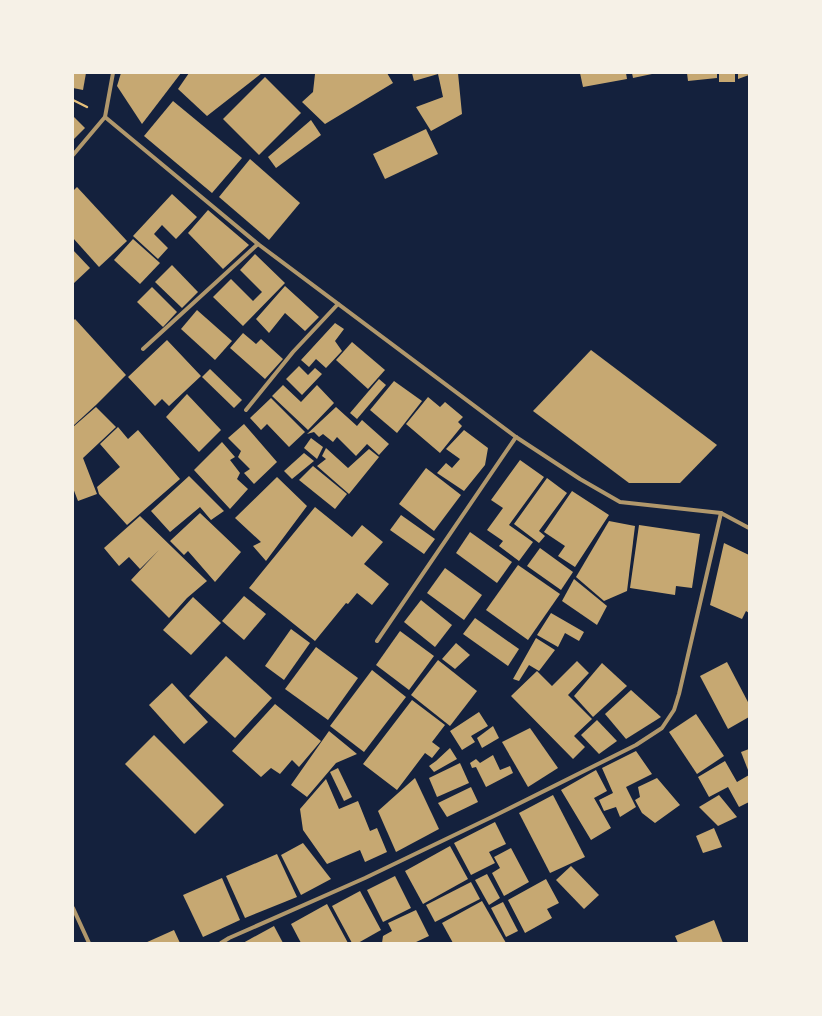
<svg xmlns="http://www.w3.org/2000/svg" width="822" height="1016" font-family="'Golos Text',sans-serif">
	<rect width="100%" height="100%" fill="#14213d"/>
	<g fill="#c6a872">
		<path d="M73,73h13l-3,17 -10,-2z"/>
		<path d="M121,73h60l-39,51 -25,-38z"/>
		<path d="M189,73h73l-55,43 -29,-27z"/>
		<path d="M318,73h69l6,10 -68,41 -23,-22 11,-10 2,-18z"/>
		<path d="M412,73h46l4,41 -31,17 -15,-24 27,-10 -5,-23 -24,7z"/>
		<path d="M580,73h46l1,6 -44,8z"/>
		<path d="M632,73h20v1l-19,4z"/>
		<path d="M687,73h30v5l-29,3z"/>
		<rect x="719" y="73" width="16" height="9"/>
		<path d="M738,73h11v2l-11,4z"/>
		<path d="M265,77l36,36 -42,42 -36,-36z"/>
		<path d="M173,101l69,57 -30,35 -68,-57z"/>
		<path d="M73,116l12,12 -12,12z"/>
		<path d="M311,120l10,15 -45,33 -8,-11z"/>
		<path d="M426,129l12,25 -53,25 -12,-25z"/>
		<path d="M250,159l50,44 -31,37 -50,-43z"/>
		<path d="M77,187l50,54 -28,26 -26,-29v-47z"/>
		<path d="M172,194l25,23 -21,22 -14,-14 -8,9 14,14 -10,11 -25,-23z"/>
		<path d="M208,210l41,35 -26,24 -35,-36z"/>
		<path d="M133,239l27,24 -20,21 -26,-24z"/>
		<path d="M73,250l17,18 -17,16z"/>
		<path d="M255,254l30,29 -42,43 -30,-29 18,-18 22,22 9,-9 -22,-22z"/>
		<path d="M172,265l26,27 -16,16 -27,-26z"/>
		<path d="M285,286l34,31 -14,14 -20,-18 -16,20 -13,-14z"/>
		<path d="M152,287l25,25 -14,15 -26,-25z"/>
		<path d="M197,310l35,31 -17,19 -34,-31z"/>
		<path d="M75,319l51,56 -29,29 -24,22v-105z"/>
		<path d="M335,323l9,6 -9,12 7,10 -16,17 -10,-9 -7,8 -8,-7z"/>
		<path d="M243,333l13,11 5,-5 22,20 -18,20 -35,-31z"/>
		<path d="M167,340l34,36 -32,30 -7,-7 -7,7 -27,-29z"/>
		<path d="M352,342l33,28 -17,19 -32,-29z"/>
		<path d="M591,350l126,95 -37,38h-51l-96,-72z"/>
		<path d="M299,366l9,9 7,-7 7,6 -20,21 -16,-16z"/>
		<path d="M210,369l32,31 -8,8 -32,-31z"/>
		<path d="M379,379l7,6 -29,34 -7,-6z"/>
		<path d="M394,381l28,20 -25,32 -27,-23z"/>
		<path d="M283,385l18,17 16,-17 17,18 -26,27 -36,-34z"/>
		<path d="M187,394l34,36 -22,22 -33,-35z"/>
		<path d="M428,397l12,10 5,-5 18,15 -5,5 4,4 -22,27 -34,-29z"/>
		<path d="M271,398l34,34 -16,15 -22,-23 -6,6 -11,-12z"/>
		<path d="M96,407l20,20 -33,31 14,36 -19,7 -5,-13v-61z"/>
		<path d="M336,407l21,19 5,-6 27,24 -10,11 -12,-11 -11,12 -19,-19 -4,5 -10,-8 -4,3 -5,-5 -7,2z"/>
		<path d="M244,424l33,38 -23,22 -10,-11 6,-4 -12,-12 3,-6 -13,-13z"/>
		<path d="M118,427l10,12 10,-9 42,49 -53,46 -28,-31 -2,-7 23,-20 -20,-23z"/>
		<path d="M464,430l24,18 -3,17 -21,26 -27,-18 9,-10 6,5 8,-9 -14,-10z"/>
		<path d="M311,438l12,9 -6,12 -13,-11z"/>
		<path d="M222,442l13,15 -5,3 10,13 -3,6 11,10 -18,20 -36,-39z"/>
		<path d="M326,448l22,20 21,-19 10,8 -30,37 -32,-28 9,-7 -4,-3z"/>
		<path d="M304,453l10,8 -22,18 -8,-8z"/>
		<path d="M520,460l24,17 -35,48 24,17 -14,19 -20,-15 4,-5 -16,-11 16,-22 -12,-8z"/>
		<path d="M313,466l34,28 -12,15 -36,-29z"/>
		<path d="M426,468l35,27 -27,36 -35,-27z"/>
		<path d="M189,476l35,35 -13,9 -11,-13 -30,25 -19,-21z"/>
		<path d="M277,477l30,29 -41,55 -13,-15 8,-4 -26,-24z"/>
		<path d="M547,478l20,15 -28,38 6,5 -6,7 -25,-19z"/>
		<path d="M572,491l37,24 -34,52 -17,-11 7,-10 -21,-14z"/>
		<path d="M315,507l37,30 10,-12 21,17 -19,22 25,20 -17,21 -15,-12 -9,11 -2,-1 -31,38 -66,-53z"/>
		<path d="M200,513l41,39 -26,30 -27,-31 -4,4 -14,-14z"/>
		<path d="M401,515l34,24 -11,15 -34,-24z"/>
		<path d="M140,516l67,65 -20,17 -18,20 -38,-38 28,-30 -19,19 -11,-12 -10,9 -15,-18z"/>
		<path d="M609,521l26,5 -8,65 -23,10 -28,-24z"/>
		<path d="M639,525l61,9 -8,54 -16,-2 -1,9 -45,-7z"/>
		<path d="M470,532l42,30 -15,21 -41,-30z"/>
		<path d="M724,543l25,12v58l-3,-2 -4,8 -32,-14z"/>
		<path d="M540,548l33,24 -12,18 -34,-24z"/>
		<path d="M518,565l42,29 -32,46 -42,-30z"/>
		<path d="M445,568l37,27 -18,25 -37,-27z"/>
		<path d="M574,579l33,27 -10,19 -35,-24z"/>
		<path d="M244,596l22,18 -22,26 -22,-19z"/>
		<path d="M193,597l28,26 -30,32 -28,-25z"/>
		<path d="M421,600l31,25 -17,22 -31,-25z"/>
		<path d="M551,613l33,19 -5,9 -14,-8 -7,14 -21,-12z"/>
		<path d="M475,618l44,31 -11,17 -45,-32z"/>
		<path d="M291,629l19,14 -26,37 -19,-14z"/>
		<path d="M400,631l34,25 -25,34 -33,-25z"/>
		<path d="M536,638l19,12 -16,21 -10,-6 -10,16 -6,-2z"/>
		<path d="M456,643l14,12 -15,14 -13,-10z"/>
		<path d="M316,647l42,31 -30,42 -43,-31z"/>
		<path d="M226,656l46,42 -37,40 -46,-42z"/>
		<path d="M438,660l39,31 -27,35 -39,-31z"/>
		<path d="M577,661l12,12 -21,22 24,24 -18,17 11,11 -12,12 -62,-63 26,-25 15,15z"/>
		<path d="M727,662l22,42v13l-21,12 -28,-53z"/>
		<path d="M602,663l25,23 -34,31 -19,-21z"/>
		<path d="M372,670l34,27 -42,55 -34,-26z"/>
		<path d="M172,683l36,39 -24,22 -35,-39z"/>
		<path d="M631,690l30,27 -35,22 -21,-25z"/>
		<path d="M412,700l33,25 -13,17 8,6 -8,10 -7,-5 -28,37 -34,-26z"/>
		<path d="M275,704l46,37 -22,26 -7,-7 -12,14 -9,-6 -10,9 -29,-26z"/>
		<path d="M479,712l9,14 -17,10 4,6 -13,8 -12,-19z"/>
		<path d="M696,714l28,42 -27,18 -28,-42z"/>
		<path d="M597,720l20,21 -18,13 -18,-19z"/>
		<path d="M493,726l6,12 -17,10 -5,-10z"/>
		<path d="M530,728l28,40 -30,19 -26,-45z"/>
		<path d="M329,731l28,23 -21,9 -29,34 -16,-12z"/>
		<path d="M154,735l70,70 -29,29 -70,-70z"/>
		<path d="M450,748l7,11 -23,13 -5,-6 7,-5z"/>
		<path d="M749,749v20l-1,1 -7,-18z"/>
		<path d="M636,751l16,23 -26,13 10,20 -16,10 -4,-10 -12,4 -5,-11 14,-7 -11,-25z"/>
		<path d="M493,755l7,15 10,-4 3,7 -27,14 -10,-20 -4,1 -2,-5 6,-4 4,4z"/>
		<path d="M725,761l12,21 12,-7v27l-10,5 -11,-20 -19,10 -11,-20z"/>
		<path d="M460,763l9,20 -32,14 -8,-19z"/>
		<path d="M338,768l14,29 -8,4 -14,-29z"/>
		<path d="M596,770l11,21 -13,7 17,30 -20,12 -30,-50z"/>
		<path d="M415,778l24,51 -43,23 -18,-41z"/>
		<path d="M657,778l23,27 -25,18 -13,-10 -7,-13 5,-3 -2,-10z"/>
		<path d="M326,779l13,30 19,-8 12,30 7,-3 10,24 -22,10 -5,-12 -33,14 -24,-34 -3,-21z"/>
		<path d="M471,787l7,15 -31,15 -9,-14z"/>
		<path d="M553,795l32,62 -35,16 -31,-60z"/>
		<path d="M719,795l18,22 -19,9 -19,-19z"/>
		<path d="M495,822l11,22 -17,8 6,11 -24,12 -17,-32z"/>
		<path d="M714,828l8,19 -19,6 -7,-17z"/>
		<path d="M303,843l28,36 -30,16 -20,-40z"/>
		<path d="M450,846l18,33 -45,25 -18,-33z"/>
		<path d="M511,848l18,34 -25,14 -12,-23 8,-5 -6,-11z"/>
		<path d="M277,854l20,43 -52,21 -19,-42z"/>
		<path d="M571,866l28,29 -15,14 -28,-29z"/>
		<path d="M487,874l13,24 -11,7 -14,-25z"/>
		<path d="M395,876l16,32 -28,14 -16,-32z"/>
		<path d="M222,878l18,42 -37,17 -20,-42z"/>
		<path d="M546,879l13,24 -12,6 5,9 -27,15 -17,-33z"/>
		<path d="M471,882l9,17 -45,23 -9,-17z"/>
		<path d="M360,891l21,39 -23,13h-6l-20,-37z"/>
		<path d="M482,901l24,42h-53l-11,-20z"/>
		<path d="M503,902l15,29 -12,6 -15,-29z"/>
		<path d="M327,904l21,39h-47l-10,-19z"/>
		<path d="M416,910l13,26 -15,7h-32l1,-7 9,-5 -4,-8z"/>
		<path d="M714,920l9,23h-45l-3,-7z"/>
		<path d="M274,926l9,17h-40z"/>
		<path d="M174,930l6,13h-35z"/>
	</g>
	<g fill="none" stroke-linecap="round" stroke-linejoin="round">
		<path stroke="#e5c07b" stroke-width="2.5" d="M73,100l14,7"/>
		<g stroke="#b1986c" stroke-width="4">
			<path d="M113,73l-8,44 153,127 258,193 64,42 40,23 101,11 28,15"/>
			<path d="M73,155l32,-38"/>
			<path d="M143,349l115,-105"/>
			<path d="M246,410l47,-58 45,-48"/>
			<path d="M377,641l139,-204"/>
			<path d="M73,908l16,35"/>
			<path d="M221,943l8,-5 136,-60 131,-63 140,-70 26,-17 12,-18 5,-16 42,-181"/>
		</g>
	</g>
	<rect width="822" height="1016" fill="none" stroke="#f6f1e7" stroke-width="148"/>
</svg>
